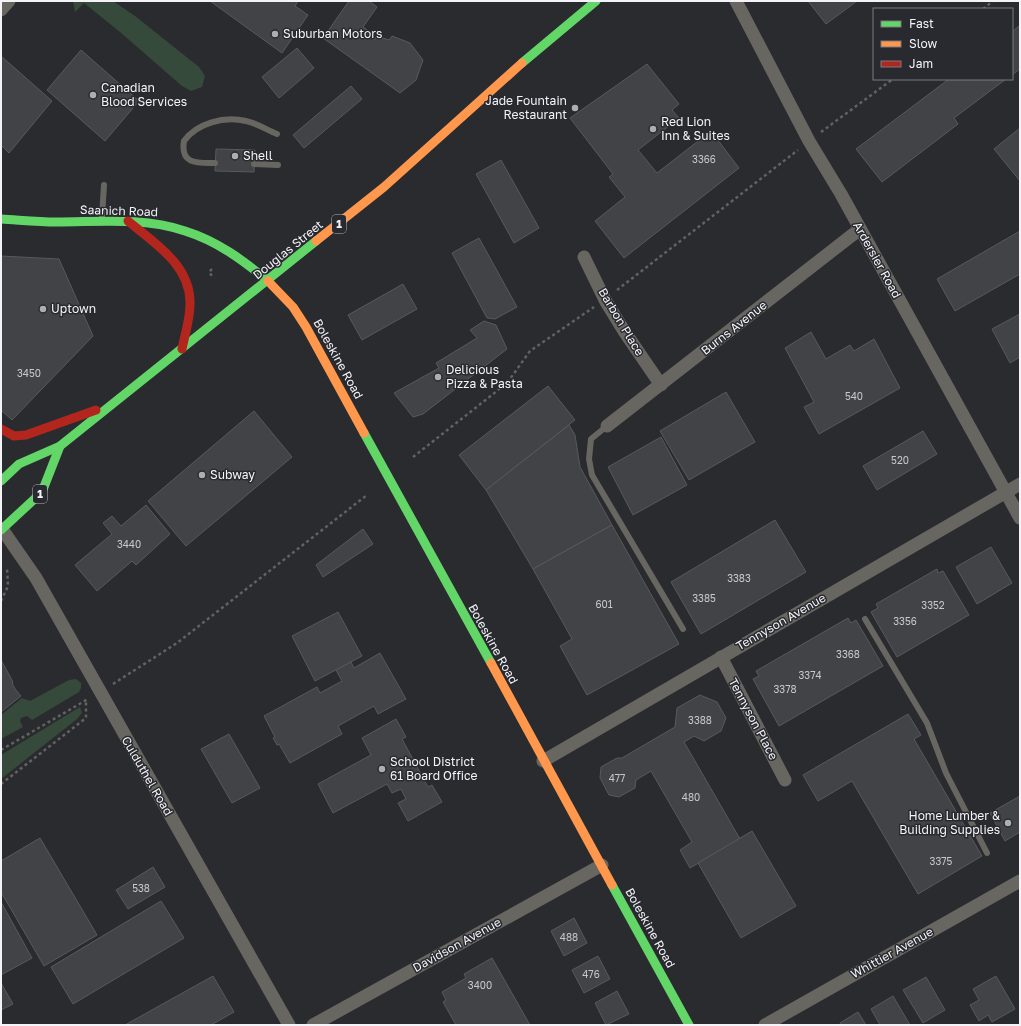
<svg xmlns="http://www.w3.org/2000/svg" width="1021" height="1026" font-family="'Golos Text',sans-serif">
	<rect width="100%" height="100%" fill="#2a2b2f"/>
	<g fill="#354a3a">
		<path d="M73,1h40l22,15 64,51 6,9 -3,11 -11,4 -9,-5 -62,-54 -36,-29 -9,9z"/>
		<path d="M76,679l5,4v5l-2,4 -47,28 -5,-4 -6,2 -1,3 3,6 -22,12v-24l21,-17 8,3 39,-21z"/>
		<path d="M80,707l2,6 -5,6 -76,60v-24z"/>
	</g>
	<g fill="#424346" stroke="#59595d">
		<path d="M210,1h88l-3,5 13,9 -26,38z"/>
		<path d="M349,1h20l8,6 -14,20 7,5 1,6 3,2 3,-4 12,4 3,-4 18,7 13,17 -7,20 -16,13 -77,-55z"/>
		<path d="M808,1h49l-31,23z"/>
		<path d="M1020,25v44l-8,6v-43z"/>
		<path d="M297,48l17,20 -35,30 -17,-21z"/>
		<path d="M81,50l58,51 -34,40 -58,-51z"/>
		<path d="M1,56l51,45 -43,52 -8,-8z"/>
		<path d="M647,64l32,40 -7,6 7,8 -41,32 19,23 54,-42 28,37 -115,90 -29,-37 30,-24 -16,-20 4,-3 -43,-56z"/>
		<path d="M949,79h57l-52,39 4,6 -76,58 -26,-33z"/>
		<path d="M351,86l11,13 -58,49 -11,-13z"/>
		<path d="M1020,128v53l-26,-32z"/>
		<path d="M216,149l39,1 -1,22 -39,-1z"/>
		<path d="M501,160l38,68 -25,15 -38,-69z"/>
		<path d="M1020,231v43l-65,37 -18,-32z"/>
		<path d="M479,238l38,69 -22,12 -8,-1 -35,-65z"/>
		<path d="M1,256l58,3 34,77 -81,84 -11,-10z"/>
		<path d="M403,284l14,25 -55,31 -14,-25z"/>
		<path d="M1020,314v43l-10,6 -18,-34z"/>
		<path d="M484,321l12,4 11,24 -84,65 -10,3 -19,-24 45,-25 -3,-5 41,-25 -7,-8z"/>
		<path d="M811,332l15,27 24,-14 4,6 20,-12 26,49 -81,46 -15,-27 10,-5 -29,-54z"/>
		<path d="M548,386l27,34 -89,70 -27,-35z"/>
		<path d="M726,392l29,50 -66,38 -29,-49z"/>
		<path d="M254,411l38,46 -106,89 -38,-45z"/>
		<path d="M569,425l6,10 5,32 32,58 -79,44 -47,-79z"/>
		<path d="M923,431l14,23 -60,36 -14,-24z"/>
		<path d="M661,437l26,48 -54,30 -25,-48z"/>
		<path d="M146,505l24,29 -34,31 -4,-4 -35,30 -22,-26 37,-31 -9,-11 9,-7 9,10z"/>
		<path d="M775,520l31,52 -105,62 -30,-52z"/>
		<path d="M612,525l67,119 -92,51 -27,-49 12,-7 -39,-70z"/>
		<path d="M363,529l10,15 -50,33 -7,-12z"/>
		<path d="M991,547l21,36 -35,21 -21,-37z"/>
		<path d="M937,569l1,4 5,-2 26,44 -72,42 -26,-45 7,-4 -2,-4z"/>
		<path d="M338,612l24,44 -47,25 -23,-45z"/>
		<path d="M848,618l3,5 5,-3 27,46 -104,60 -26,-47 6,-3 -3,-5z"/>
		<path d="M380,653l26,46 -28,15 -4,-8 -36,20 4,8 -52,29 -11,-19 -2,1 -4,-7 2,-1 -11,-21 53,-29 3,6 22,-12 -6,-11 15,-8 3,6z"/>
		<path d="M1,660l12,22 -1,1 3,6 6,7 -20,16z"/>
		<path d="M700,695l17,7 9,16 -5,13 -17,10 -10,-5 -10,6 56,97 -50,29 -10,-18 12,-8 -41,-71 -15,9 -1,8 -16,9 -10,-2 -9,-17 1,-11 16,-9h5l53,-31 2,-19z"/>
		<path d="M908,714l13,21 -7,4 68,117 -64,38 -66,-113 -34,20 -15,-26z"/>
		<path d="M396,719l10,18 -4,2 26,48 4,-2 10,17 -34,19 -10,-18 8,-4 -5,-10 -9,4 -5,-9 -54,29 -15,-29 53,-29 -9,-17z"/>
		<path d="M229,734l31,54 -28,15 -31,-54z"/>
		<path d="M1020,796v36l-15,9 -15,-28z"/>
		<path d="M752,831l44,75 -55,32 -43,-75z"/>
		<path d="M40,838l57,97 -53,31 -43,-74v-31z"/>
		<path d="M153,867l12,20 -37,22 -12,-19z"/>
		<path d="M161,901l23,37 -111,66 -22,-37z"/>
		<path d="M1,902l31,56 -31,17z"/>
		<path d="M574,918l13,25 -23,13 -13,-25z"/>
		<path d="M598,956l12,23 -26,14 -12,-23z"/>
		<path d="M492,958l38,67h-74l-13,-23 3,-2 -4,-8 24,-14 -2,-4z"/>
		<path d="M213,976l21,36 -23,13h-86z"/>
		<path d="M996,976l19,33 -23,13 -4,-7 -9,6 -9,-16 9,-5 -6,-11z"/>
		<path d="M926,977l19,33 -22,13 -20,-33z"/>
		<path d="M1,983l12,21 -12,6z"/>
		<path d="M617,991l12,23 -23,11 -11,-22z"/>
		<path d="M893,996l17,29h-30l-9,-16z"/>
		<path d="M858,1012l8,13h-25l-1,-2z"/>
	</g>
	<g fill="none" stroke-linecap="round" stroke-linejoin="round">
		<g stroke="#626261" stroke-width="2.5" stroke-dasharray="3 3" stroke-linecap="butt">
			<path d="M983,9l10,-8"/>
			<path d="M821,132l72,-53"/>
			<path d="M212,269l-3,3 3,4"/>
			<path d="M617,290l181,-140"/>
			<path d="M413,457l84,-66 13,-12 20,-28 64,-44"/>
			<path d="M1,601l7,-15 -1,-18"/>
			<path d="M113,684l64,-41 190,-148"/>
			<path d="M1,750l87,-51"/>
			<path d="M1,784l85,-66v-17"/>
		</g>
		<g stroke="#686661" stroke-width="6">
			<path d="M215,163c-17,0 -35,2 -31,-22 13,-18 40,-25 62,-20 10,2 21,9 31,13"/>
			<path d="M254,164l24,1"/>
			<path d="M102,217l2,-32"/>
			<path d="M607,426l-16,13 -2,20 3,16 91,154"/>
			<path d="M865,619l62,104 19,50 41,80"/>
		</g>
		<g stroke="#686661" stroke-width="13">
			<path d="M736,1l73,140 32,53 179,324"/>
			<path d="M1,10l8,-9"/>
			<path d="M584,257l21,43 19,31 37,54"/>
			<path d="M607,426l253,-197"/>
			<path d="M2,529l34,49 253,447"/>
			<path d="M721,657l64,123"/>
			<path d="M543,761l477,-277"/>
			<path d="M313,1025l289,-160"/>
			<path d="M765,1025l255,-144"/>
		</g>
		<g stroke="#63d668" stroke-width="9">
			<path d="M522,63l74,-62"/>
			<path d="M1,219c18,1 37,3 55,3 44,0 87,-5 129,9 32,10 58,29 83,50"/>
			<path d="M364,433l127,230"/>
			<path d="M1,481l18,-17 41,-18 256,-205"/>
			<path d="M1,530l41,-38 18,-46"/>
			<path d="M612,885l77,140"/>
		</g>
		<g stroke="#ff974d" stroke-width="9">
			<path d="M316,241l68,-54 138,-124"/>
			<path d="M268,281l25,26 13,20 58,106"/>
			<path d="M491,663l121,222"/>
		</g>
		<g stroke="#b3261e" stroke-width="9">
			<path d="M128,221c26,22 63,44 62,83 0,15 -5,30 -8,45"/>
			<path d="M1,429l13,7 12,-1 70,-25"/>
		</g>
	</g>
	<g fill="#adaeb2" stroke="#292a30" stroke-width="1.5">
		<circle cx="275" cy="34" r="4"/>
		<circle cx="93" cy="95" r="4"/>
		<circle cx="575" cy="108" r="4"/>
		<circle cx="653" cy="129" r="4"/>
		<circle cx="235" cy="156" r="4"/>
		<circle cx="43" cy="309" r="4"/>
		<circle cx="438" cy="377" r="4"/>
		<circle cx="202" cy="475" r="4"/>
		<circle cx="382" cy="769" r="4"/>
		<circle cx="1008" cy="823" r="4"/>
	</g>
	<g text-anchor="middle" stroke-width="3" stroke-linejoin="round" paint-order="stroke">
		<g font-size="10" fill="#c8c8cc">
			<text x="704" y="163">3366</text>
			<text x="29" y="377">3450</text>
			<text x="854" y="400">540</text>
			<text x="900" y="464">520</text>
			<text x="129" y="548">3440</text>
			<text x="739" y="582">3383</text>
			<text x="704" y="602">3385</text>
			<text x="604" y="608">601</text>
			<text x="933" y="609">3352</text>
			<text x="905" y="625">3356</text>
			<text x="848" y="658">3368</text>
			<text x="810" y="679">3374</text>
			<text x="785" y="693">3378</text>
			<text x="700" y="724">3388</text>
			<text x="617" y="782">477</text>
			<text x="691" y="801">480</text>
			<text x="941" y="865">3375</text>
			<text x="141" y="892">538</text>
			<text x="569" y="941">488</text>
			<text x="591" y="978">476</text>
			<text x="480" y="989">3400</text>
		</g>
		<g fill="#292a30" stroke="#b7b7bc" stroke-width="1">
			<rect x="332" y="215" width="14" height="18" rx="3"/>
			<rect x="33" y="485" width="14" height="18" rx="3"/>
		</g>
		<g font-size="11" font-weight="bold" fill="#f4f4f8">
			<text x="339" y="228">1</text>
			<text x="40" y="498">1</text>
		</g>
		<g font-size="12" fill="#f4f4f8" stroke="#292a30" text-anchor="start">
			<text x="283" y="38">Suburban Motors</text>
			<text x="101" y="92">Canadian<tspan x="101" dy="14">Blood Services</tspan></text>
			<text x="567" y="105" text-anchor="end">Jade Fountain<tspan x="567" dy="14">Restaurant</tspan></text>
			<text x="661" y="126">Red Lion<tspan x="661" dy="14">Inn &amp; Suites</tspan></text>
			<text x="243" y="160">Shell</text>
			<text x="51" y="313">Uptown</text>
			<text x="446" y="374">Delicious<tspan x="446" dy="14">Pizza &amp; Pasta</tspan></text>
			<text x="210" y="479">Subway</text>
			<text x="390" y="766">School District<tspan x="390" dy="14">61 Board Office</tspan></text>
			<text x="1000" y="820" text-anchor="end">Home Lumber &amp;<tspan x="1000" dy="14">Building Supplies</tspan></text>
		</g>
		<g font-size="12" fill="#f4f4f8" stroke="#292a30">
			<text transform="translate(119 211) rotate(2)" y="4">Saanich Road</text>
			<text transform="translate(288 250) rotate(-39)" y="4">Douglas Street</text>
			<text transform="translate(877 260) rotate(61)" y="4">Ardersier Road</text>
			<text transform="translate(621 322) rotate(59)" y="4">Barbon Place</text>
			<text transform="translate(734 328) rotate(-38)" y="4">Burns Avenue</text>
			<text transform="translate(338 359) rotate(61)" y="4">Boleskine Road</text>
			<text transform="translate(781 622) rotate(-30)" y="4">Tennyson Avenue</text>
			<text transform="translate(493 644) rotate(61)" y="4">Boleskine Road</text>
			<text transform="translate(753 719) rotate(62)" y="4">Tennyson Place</text>
			<text transform="translate(147 776) rotate(60)" y="4">Culduthel Road</text>
			<text transform="translate(650 928) rotate(61)" y="4">Boleskine Road</text>
			<text transform="translate(457 945) rotate(-29)" y="4">Davidson Avenue</text>
			<text transform="translate(892 953) rotate(-29)" y="4">Whittier Avenue</text>
		</g>
	</g>
	<rect width="1021" height="1026" fill="none" stroke="#f4f4f8" stroke-width="4"/>
	<rect x="873" y="8" width="140" height="72" fill="#292a30" stroke="#7a7b80"/>
	<rect x="881" y="21" width="20" height="6" fill="#63d668" stroke="#7a7b80"/>
	<text x="909" y="28" font-size="12" fill="#f4f4f8">Fast</text>
	<rect x="881" y="41" width="20" height="6" fill="#ff974d" stroke="#7a7b80"/>
	<text x="909" y="48" font-size="12" fill="#f4f4f8">Slow</text>
	<rect x="881" y="61" width="20" height="6" fill="#b3261e" stroke="#7a7b80"/>
	<text x="909" y="68" font-size="12" fill="#f4f4f8">Jam</text>
</svg>
